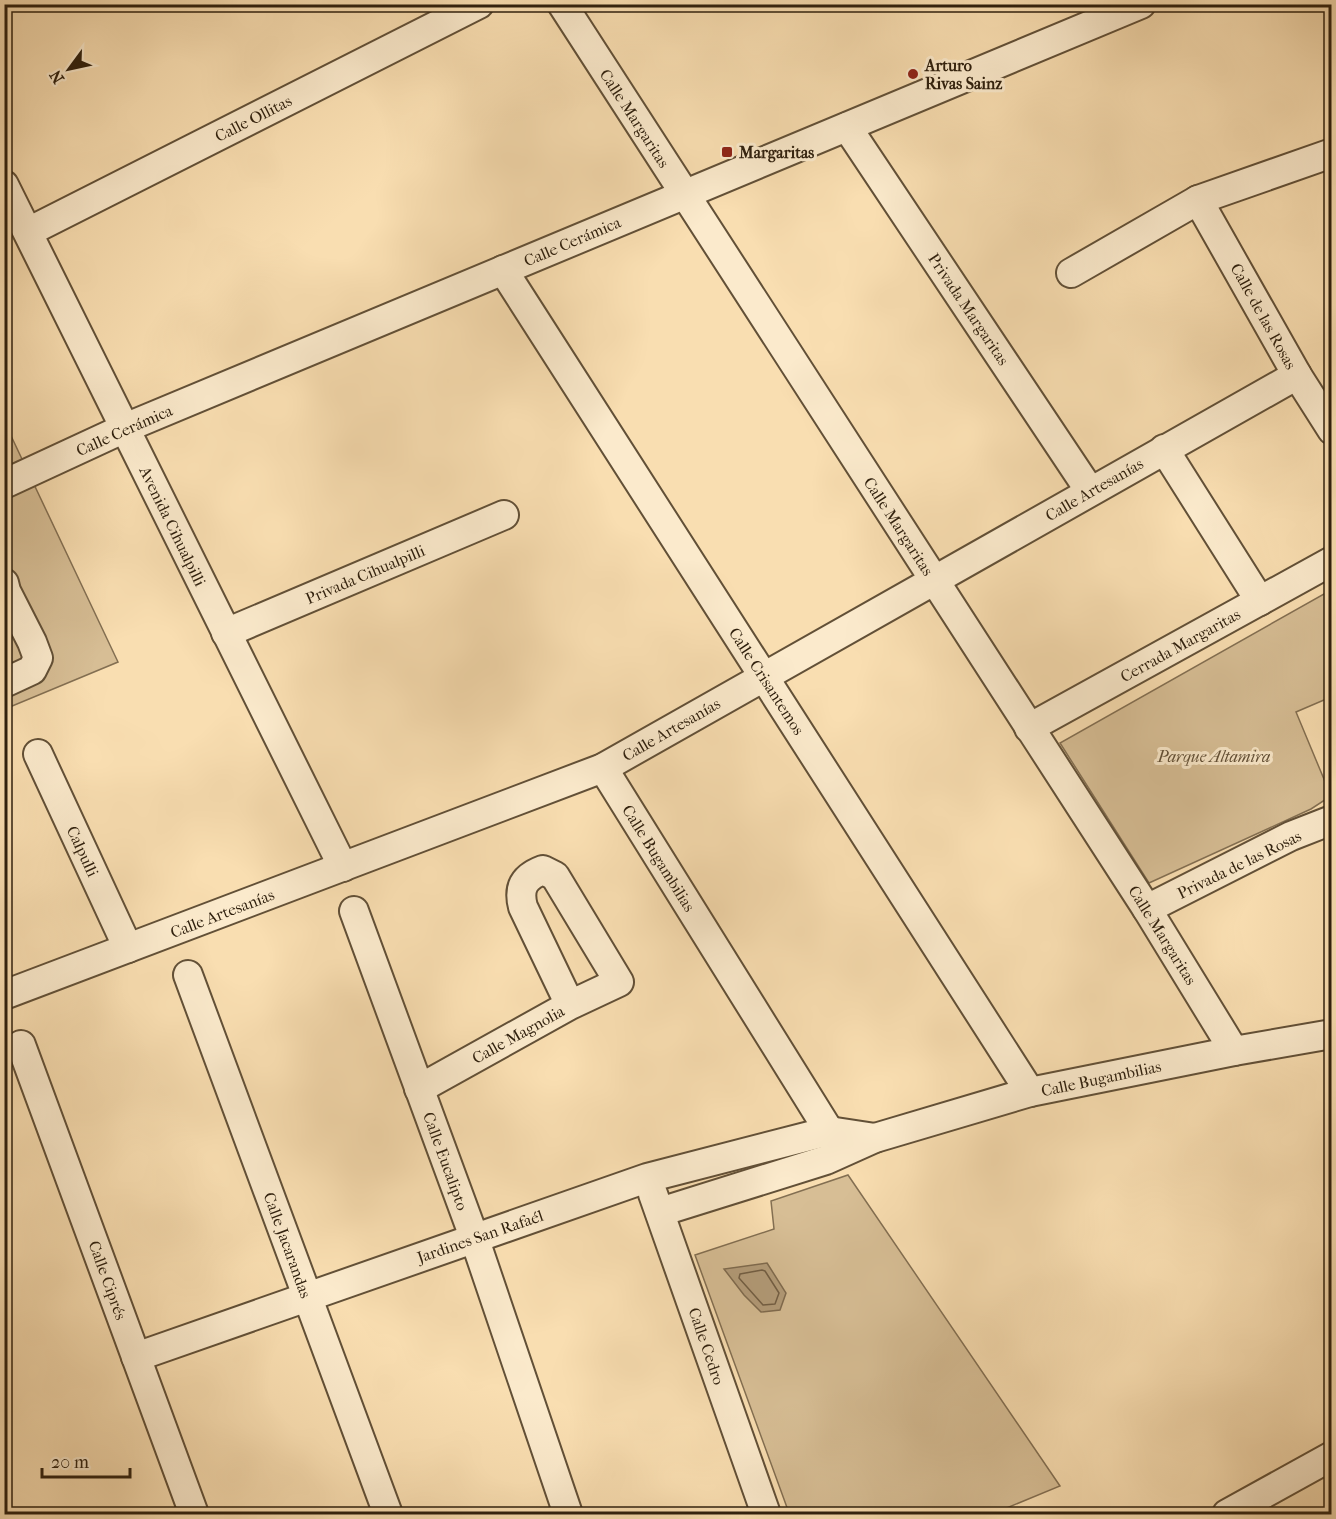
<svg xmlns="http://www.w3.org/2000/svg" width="1336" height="1519" font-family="'IM FELL French Canon',serif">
	<rect width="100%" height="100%" fill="#f9deb1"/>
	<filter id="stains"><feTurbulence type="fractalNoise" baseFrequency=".00333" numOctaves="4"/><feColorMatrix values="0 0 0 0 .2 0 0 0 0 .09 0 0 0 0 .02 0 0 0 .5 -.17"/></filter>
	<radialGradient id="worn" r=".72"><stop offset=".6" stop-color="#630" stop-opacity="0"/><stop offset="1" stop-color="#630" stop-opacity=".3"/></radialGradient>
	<g fill="#d7be95" stroke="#836f52" stroke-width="1.5">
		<path d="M4,421l114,241 -113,47h-1z"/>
		<path d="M1331,590v107l-35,15 35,84 -20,13 -162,74 -89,-140z"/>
		<path d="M848,1175l212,311 -68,28 -203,-1 -94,-258 79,-26 -3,-28z"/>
	</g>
	<path fill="#b49d7a" stroke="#7f6b4f" stroke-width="1.5" d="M767,1263l19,30 -6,17 -19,2 -17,-17 -20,-26z"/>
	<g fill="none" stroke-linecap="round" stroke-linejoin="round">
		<path stroke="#725e44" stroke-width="1.5" d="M762,1270l3,1 14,22 -4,11 -12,1 -24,-27 1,-4z"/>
		<g stroke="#625037" stroke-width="32">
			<g id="street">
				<path d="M562,4l585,905 87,142"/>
				<path d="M847,127l243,364"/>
				<path d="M4,185l339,682"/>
				<path d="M1198,200l99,175 35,55"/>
				<path d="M28,232l451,-228"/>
				<path d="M503,270l527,822"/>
				<path d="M1071,273l127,-73 134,-47"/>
				<path d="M1164,449l96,152"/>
				<path d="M4,484l121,-56 1016,-424"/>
				<path d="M4,583l2,8 26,51 6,16 -6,12 -28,13"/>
				<path d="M226,633l278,-118"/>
				<path d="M1029,728l303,-167"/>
				<path d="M38,754l90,194"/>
				<path d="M603,768l236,379"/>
				<path d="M1147,909l144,-73 41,-16"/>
				<path d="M354,911l120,326 94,277"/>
				<path d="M188,975l200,539"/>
				<path d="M4,995l599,-227 694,-393"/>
				<path d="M21,1045l173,469"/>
				<path d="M419,1089l151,-84 49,-23 -64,-106 -12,-6c-19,7 -25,18 -20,37l47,98"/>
				<path d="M653,1194l113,320"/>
				<path d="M660,1212l166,-52 49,-22 155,-46 204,-41 98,-17"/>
				<path d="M136,1357l511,-179 182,-47 46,7"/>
				<path d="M1227,1514l105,-58"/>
			</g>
		</g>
		<use href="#street" stroke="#fbeacc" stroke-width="28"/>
	</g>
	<g fill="#8f2418" stroke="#fbeacc" stroke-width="2">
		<circle cx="913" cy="74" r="6"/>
		<rect x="721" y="146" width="12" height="12" rx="3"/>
	</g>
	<g text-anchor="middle" stroke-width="6" stroke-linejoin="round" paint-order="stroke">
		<g font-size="16" font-weight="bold" fill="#2f200e" stroke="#fbeacc" text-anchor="start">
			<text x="925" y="71">Arturo<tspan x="925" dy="18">Rivas Sainz</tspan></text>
			<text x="739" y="158">Margaritas</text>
		</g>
		<g font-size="16" fill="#2f200e" stroke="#fbeacc">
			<text transform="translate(253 118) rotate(-27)" y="6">Calle Ollitas</text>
			<text transform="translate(635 118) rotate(57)" y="6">Calle Margaritas</text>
			<text transform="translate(572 241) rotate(-23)" y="6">Calle Cerámica</text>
			<text transform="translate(969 309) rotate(56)" y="6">Privada Margaritas</text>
			<text transform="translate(1264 316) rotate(61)" y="6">Calle de las Rosas</text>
			<text transform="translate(124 430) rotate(-24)" y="6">Calle Cerámica</text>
			<text transform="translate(1094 489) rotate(-30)" y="6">Calle Artesanías</text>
			<text transform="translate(173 526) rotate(64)" y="6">Avenida Cihualpilli</text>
			<text transform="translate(899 526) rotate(57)" y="6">Calle Margaritas</text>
			<text transform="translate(365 574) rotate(-23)" y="6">Privada Cihualpilli</text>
			<text transform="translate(1180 645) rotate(-29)" y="6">Cerrada Margaritas</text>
			<text transform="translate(767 681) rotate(57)" y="6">Calle Crisantemos</text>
			<text transform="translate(671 729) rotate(-30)" y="6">Calle Artesanías</text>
			<text transform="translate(83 851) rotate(65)" y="6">Calpulli</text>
			<text transform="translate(659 858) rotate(58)" y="6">Calle Bugambilias</text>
			<text transform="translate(1239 864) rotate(-26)" y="6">Privada de las Rosas</text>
			<text transform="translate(222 913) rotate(-21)" y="6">Calle Artesanías</text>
			<text transform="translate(1163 935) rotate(58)" y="6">Calle Margaritas</text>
			<text transform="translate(518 1034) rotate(-29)" y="6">Calle Magnolia</text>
			<text transform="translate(1101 1078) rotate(-12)" y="6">Calle Bugambilias</text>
			<text transform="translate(446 1161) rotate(70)" y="6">Calle Eucalipto</text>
			<text transform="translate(480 1236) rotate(-19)" y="6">Jardines San Rafaél</text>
			<text transform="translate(288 1245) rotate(70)" y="6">Calle Jacarandas</text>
			<text transform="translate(108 1280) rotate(70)" y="6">Calle Ciprés</text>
			<text transform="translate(707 1346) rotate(71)" y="6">Calle Cedro</text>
		</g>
		<g font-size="16" font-style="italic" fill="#614f36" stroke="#fbeacc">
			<text x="1214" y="762">Parque Altamira</text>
		</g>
	</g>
	<rect width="1336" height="1519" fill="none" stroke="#f9deb1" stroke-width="24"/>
	<rect x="6" y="6" width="1324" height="1507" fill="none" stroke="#2f200e" stroke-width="3"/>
	<rect x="12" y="12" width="1312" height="1495" fill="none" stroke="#2f200e" stroke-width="1.5"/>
	<g transform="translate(69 69) rotate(237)" stroke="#fbeacc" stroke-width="4.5" paint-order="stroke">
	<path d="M0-4.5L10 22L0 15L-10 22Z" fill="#2f200e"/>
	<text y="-9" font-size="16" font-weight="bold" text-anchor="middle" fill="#2f200e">N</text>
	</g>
	<path d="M42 1468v9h88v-9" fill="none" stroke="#2f200e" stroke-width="3"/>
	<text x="51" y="1468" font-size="18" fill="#2f200e" stroke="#fbeacc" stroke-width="4.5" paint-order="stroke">20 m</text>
	<rect width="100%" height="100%" filter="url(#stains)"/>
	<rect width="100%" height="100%" fill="url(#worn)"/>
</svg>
